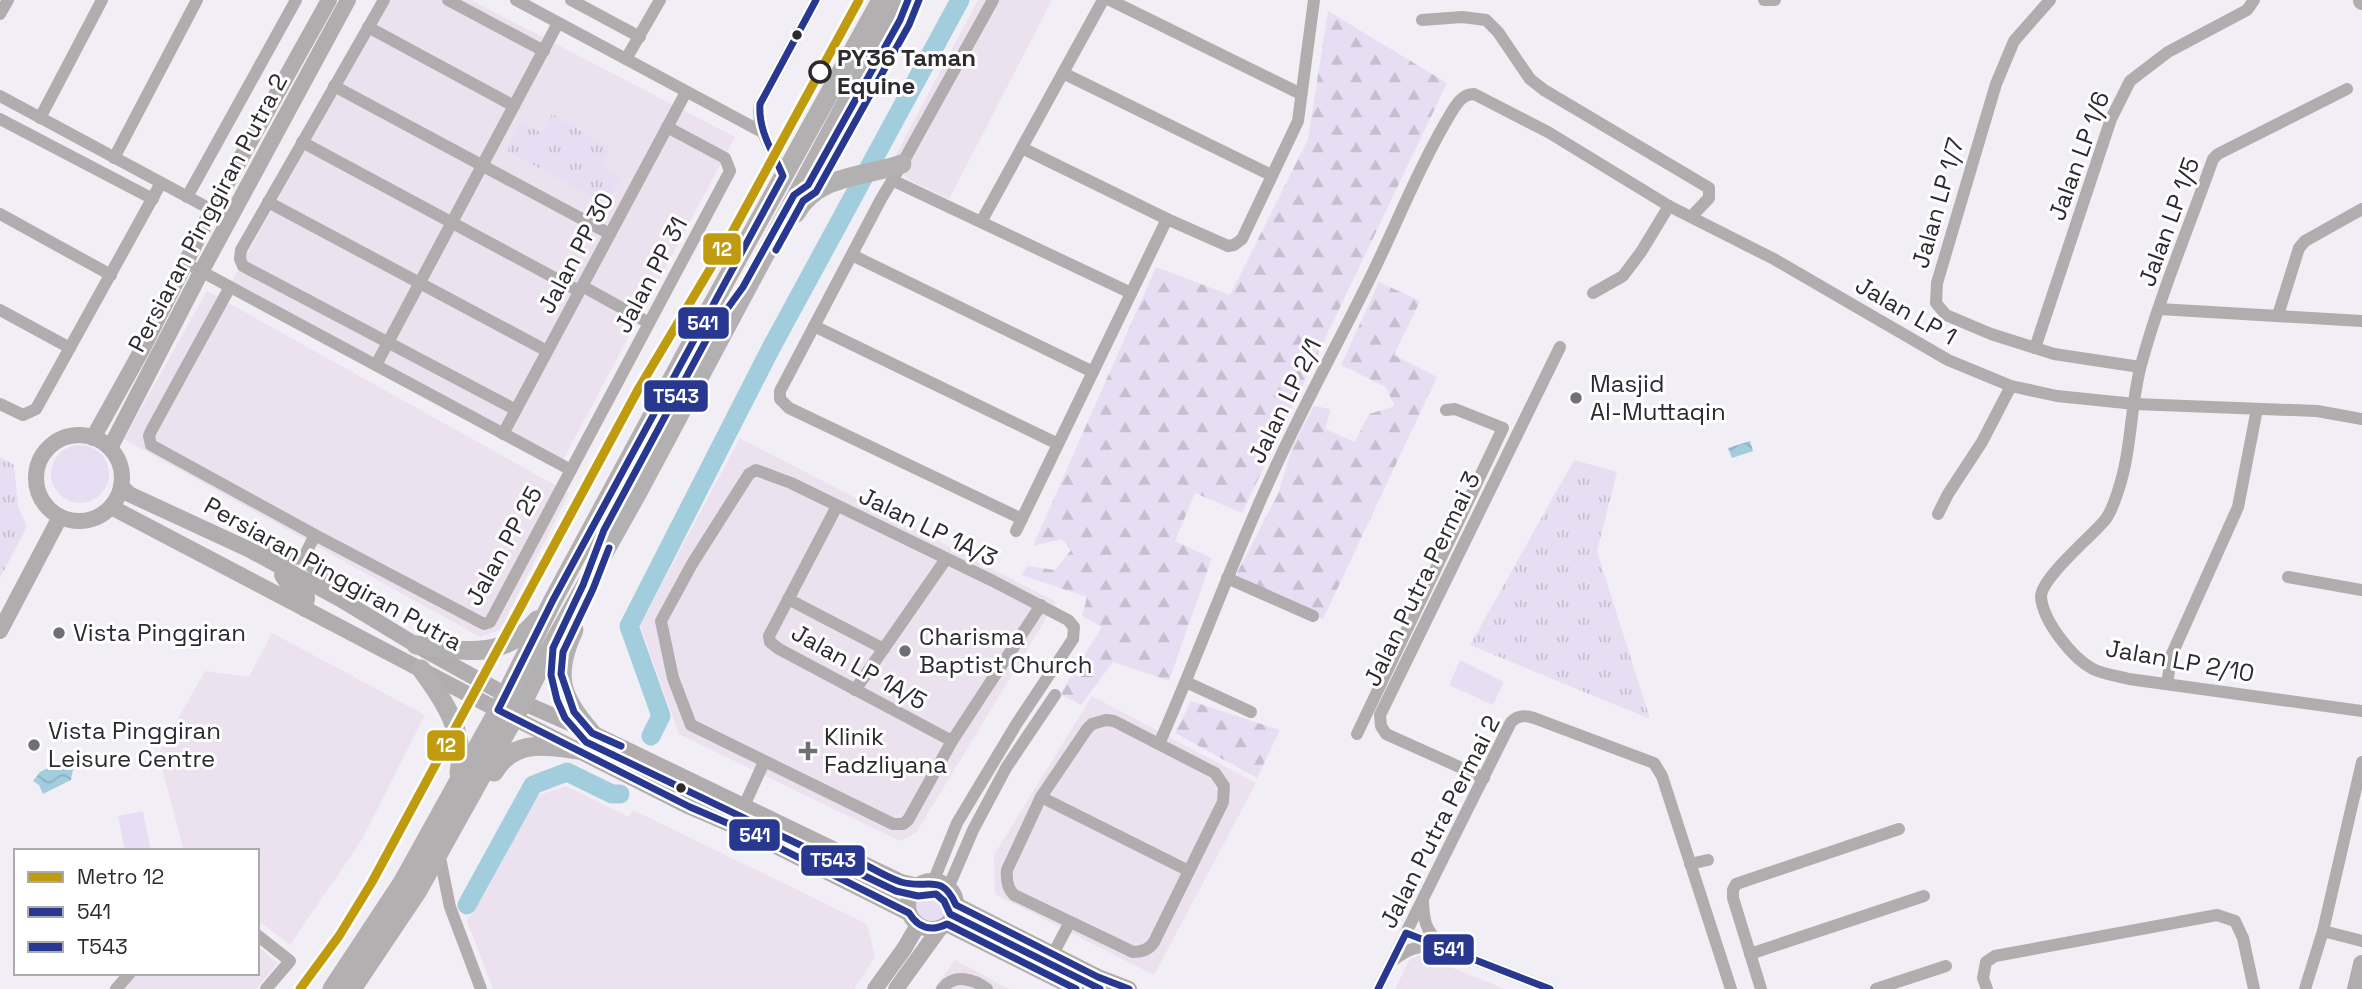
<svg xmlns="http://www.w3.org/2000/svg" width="2362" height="989" font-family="'Space Grotesk',sans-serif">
	<defs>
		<pattern id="forest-firs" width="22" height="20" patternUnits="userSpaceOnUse" patternTransform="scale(1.75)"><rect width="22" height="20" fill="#e8def3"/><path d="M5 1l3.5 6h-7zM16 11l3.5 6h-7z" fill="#c7bfd1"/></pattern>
		<pattern id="park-tufts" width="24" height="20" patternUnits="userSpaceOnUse" patternTransform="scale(1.75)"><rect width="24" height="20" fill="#e8def3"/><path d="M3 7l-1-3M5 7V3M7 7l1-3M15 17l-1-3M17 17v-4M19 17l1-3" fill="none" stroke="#c7bfd1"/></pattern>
		<pattern id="water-waves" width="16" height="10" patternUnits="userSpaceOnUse" patternTransform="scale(1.75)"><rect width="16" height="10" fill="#a2cddd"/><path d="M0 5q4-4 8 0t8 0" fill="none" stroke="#8cb0be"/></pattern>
	</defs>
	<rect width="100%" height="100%" fill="#f2eef6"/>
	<g fill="#ece1ee">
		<path d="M390,0h81l264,137 -172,323 -331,-179z"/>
		<path d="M978,0h74l-103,199 -42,-20 -14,-19z"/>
		<path d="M207,291l362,202 -69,137 -20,7 -356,-198z"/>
		<path d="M740,438l316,164 -140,231 -16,8 -221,-107 -39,-109z"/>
		<path d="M272,633l153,82 -64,126 -71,104 -33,-26v-68h-73l-26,-97 47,-83 44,6z"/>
		<path d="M1092,696l164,87 -102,192 -159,-81 -1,-39z"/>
		<path d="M566,786l63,31 4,-7 234,114 8,32 -15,25 -6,8h-361l-26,-68 17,-26 52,-99z"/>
		<path d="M257,946l21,17 -22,26h-133l15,-16h119z"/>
		<path d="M1420,955l85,34h-110l15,-30z"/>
		<path d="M955,960l54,29h-75z"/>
	</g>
	<g fill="#e8def3">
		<circle cx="80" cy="474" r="29"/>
		<path d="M1460,660l44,22 -11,23 -44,-20z"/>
		<path d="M143,811l8,40h-26l-7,-35z"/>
		<circle cx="931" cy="906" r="17"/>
	</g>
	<g fill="url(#forest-firs)">
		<path d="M1328,11l119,72 -205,430 -47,-20 -20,48 37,17 -43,123 -56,-19 -32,43 -21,-11 42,-67 -20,-11 5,-19 -66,-22 7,-9 27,4 16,-20 -9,-11 -29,7 123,-279 74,28 78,-156z"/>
		<path d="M1379,282l41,19 -26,54 43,22 -114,242 -87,-44 42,-81 15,-48 21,-40 17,3 -6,20 30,13 14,-28 26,-8 -10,-19 -44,-22z"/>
		<path d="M1191,701l89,29 -23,48 -82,-45z"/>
	</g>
	<g fill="url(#park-tufts)">
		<path d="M552,114l58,34 -9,18 20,11 -12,21 -7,4 -93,-50 -1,-4 13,-26 21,11z"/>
		<path d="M0,457l14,8 4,41 9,21 -27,51z"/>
		<path d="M1574,460l43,12 -20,79 53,168 -180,-74z"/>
	</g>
	<g fill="url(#water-waves)">
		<path d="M1750,441l3,10 -21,7 -4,-10z"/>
		<path d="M61,761l9,3 3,5 -2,11 -28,14 -4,-9 -6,-4 7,-9z"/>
	</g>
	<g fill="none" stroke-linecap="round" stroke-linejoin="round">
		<g stroke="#a2cddd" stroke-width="19">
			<path d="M651,736l10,-20 -32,-90 142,-278 189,-348"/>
			<path d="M467,905l66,-120 34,-13 45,22h8"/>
		</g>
		<g stroke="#b1adae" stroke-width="12">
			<path d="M384,0l-143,250 -1,9 3,7 273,144"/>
			<path d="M448,0l96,51"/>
			<path d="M516,0l246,132"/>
			<path d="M571,0l69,37"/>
			<path d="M993,0l-91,164 -21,35 -101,192v8l9,9 233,111"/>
			<path d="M1110,0l191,94"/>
			<path d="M1764,0h11"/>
			<path d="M2050,0l-36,41 -18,43 -59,199 -1,20 10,12 45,19 63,20 86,13"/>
			<path d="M0,14l8,-14"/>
			<path d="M1422,20l40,-3 24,3 12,12 32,47 14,11 165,98v10l-18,19"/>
			<path d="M368,27l146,79"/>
			<path d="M626,59l34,-59"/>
			<path d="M1063,73l208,102"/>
			<path d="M334,86l276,148"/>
			<path d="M2347,89l-129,65 -5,5c-24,68 -53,136 -72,206 -11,41 -9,85 -23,126 -3,9 -7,22 -13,29 -13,16 -64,58 -64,77 2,24 31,61 52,72 10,5 24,7 36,10l233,32"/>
			<path d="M0,96l212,114"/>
			<path d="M40,118l62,-118"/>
			<path d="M0,119l153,80"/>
			<path d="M302,142l277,149"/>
			<path d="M1022,148l145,71 61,27 6,-1 8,-6 56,-118 16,-121"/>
			<path d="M114,158l83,-158"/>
			<path d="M783,176c-8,-24 -28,-45 -23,-72l56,-104"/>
			<path d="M892,180l239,113"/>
			<path d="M187,197l109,-197"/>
			<path d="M268,202l279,149"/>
			<path d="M0,214l111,61"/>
			<path d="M981,222l122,-222"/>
			<path d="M852,255l241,117"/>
			<path d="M195,268l376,202"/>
			<path d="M582,286l67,37"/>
			<path d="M230,287l-79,144 -2,5 2,9 164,90 169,89 6,-2 240,-451 -5,-13 -58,-31"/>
			<path d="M1593,293l30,-17 18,-24 28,-46"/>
			<path d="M2159,309l203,12"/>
			<path d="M0,310l70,38"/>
			<path d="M2278,315l21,-67 6,-7 57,-32"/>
			<path d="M814,326l244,118"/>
			<path d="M2035,348l76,-229 19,-38 38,-29 79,-42 7,-10"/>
			<path d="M376,365l182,-342"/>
			<path d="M0,404l23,11 13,-6 125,-226"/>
			<path d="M503,434l183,-342"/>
			<path d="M837,506l-68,130 1,6 9,7 173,92"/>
			<path d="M1938,514l10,-20 34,-52 29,-56"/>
			<path d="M1016,531l151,-312"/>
			<path d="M253,551l12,-1 21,8 17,1"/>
			<path d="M303,559l25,23 10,15"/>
			<path d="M303,559l12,-24"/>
			<path d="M2288,577l74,13"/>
			<path d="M1227,578l86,38"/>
			<path d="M788,599l96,50"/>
			<path d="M1186,682l65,30"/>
			<path d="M2167,683l5,-29 66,-147 19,-98"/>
			<path d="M855,690l91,-131"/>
			<path d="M1106,720l8,1 101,52 9,13 -1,16 -69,140c-5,8 -12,10 -21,10l-119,-57c-7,-7 -8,-15 -7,-25l34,-73 46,-68 5,-5z"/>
			<path d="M1357,734l146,-306 -48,-19 -9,1"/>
			<path d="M1159,744c39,-88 71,-178 111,-265 32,-71 70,-139 104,-209 25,-52 47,-107 77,-157 6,-10 12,-19 23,-19l74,38 121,74 105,53 174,101 63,26 46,10 78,8 182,7 45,8"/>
			<path d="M1484,778l-98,-44 -5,-8 -1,-11 180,-368"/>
			<path d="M1041,797l148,74"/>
			<path d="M744,806l20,-44"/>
			<path d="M439,853l11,54 31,82"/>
			<path d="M1690,864l18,-4"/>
			<path d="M933,882l24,-59 60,-100 56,-84 1,-12 -6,-7 -75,-39 -202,-98 -35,-13 -7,4 -57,90 -31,57 12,57 18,47 202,99h10l5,-4 44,-79 89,-136"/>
			<path d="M948,888l25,-58 33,-62 49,-73"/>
			<path d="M1423,902c1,18 2,28 16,40"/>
			<path d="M2323,931l39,10"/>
			<path d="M1406,933l144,56"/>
			<path d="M257,935l33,26 -24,28"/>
			<path d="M1053,954l17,-32"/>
			<path d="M1750,954l174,-58"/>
			<path d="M1395,959c12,-9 23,-14 38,-12"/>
			<path d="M116,989l14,-16"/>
			<path d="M942,989c12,-16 32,-10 45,0"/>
			<path d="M1378,989l133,-267c7,-7 14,-7 23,-4l120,45 8,13 69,213"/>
			<path d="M1761,989l-28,-91v-8l3,-6 163,-55"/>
			<path d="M1876,989l70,-23"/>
			<path d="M1987,989l-4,-11 3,-16 9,-6 222,-41 18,6 8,17 11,51"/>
			<path d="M2305,989l18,-58 39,-169"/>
		</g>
		<g stroke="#b1adae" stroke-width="16">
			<circle cx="79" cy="478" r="43"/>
			<path d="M93,438l50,-90 69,-138 117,-210"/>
			<path d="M110,448l91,-176 147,-272"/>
			<path d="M121,486l8,8 119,55 92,50 76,46 90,50 86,38 309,149 17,4"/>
			<path d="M111,507l387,203 192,97 58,25 161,81"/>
			<path d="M282,575l5,8 20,15 -2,11"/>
			<path d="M0,631l60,-114"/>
			<circle cx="932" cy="905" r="24"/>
			<path d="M956,905l142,72 31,12"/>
			<path d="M947,924l129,65"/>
			<path d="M875,989l29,-40 14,-24"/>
			<path d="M896,989l44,-61"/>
		</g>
		<g stroke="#b0adaf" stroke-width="18">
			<path d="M2362,0v1"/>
			<path d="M2356,989l6,-25"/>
		</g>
		<g stroke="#b3b0b2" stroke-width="19">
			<path d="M796,213c22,-39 69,-36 106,-49"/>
			<path d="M574,630c-21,45 -14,67 18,103"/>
			<path d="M416,645c46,6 87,16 121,-25"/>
			<path d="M421,669c23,31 45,64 38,104"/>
			<path d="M494,772c21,-35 55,-26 90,-21"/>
			<path d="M332,989l70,-106 96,-173 55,-110 153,-284 175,-316"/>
			<path d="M352,989l65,-97 106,-190 24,-48 90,-160 264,-494"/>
		</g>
		<g stroke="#fff" stroke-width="12">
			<g id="bus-1">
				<path d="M816,0l-56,104c-2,27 13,48 23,72l-230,424 -55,110 192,97 58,25 161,81c9,15 22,19 38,11l129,65"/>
				<path d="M776,250l27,-49 13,-9 93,-167 10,-25"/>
				<path d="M609,548l-16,41 -30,63 -2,22 13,38 18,21 29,13"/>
				<path d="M866,865c11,6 23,13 35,17 27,8 40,-10 55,23l142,72 31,12"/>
				<path d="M1378,989l28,-56 144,56"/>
			</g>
		</g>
		<g stroke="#fff" stroke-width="12">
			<path id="bus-2" d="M908,0l-8,20 -92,165 -14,10 -51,92 -32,44 -107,199 -21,55 -30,63 -2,27 6,25 8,18 21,24 310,149 22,5 18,-2 8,7 6,13 150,75"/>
		</g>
		<use href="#bus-1" stroke="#283890" stroke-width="7"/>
		<use href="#bus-2" stroke="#283890" stroke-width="7"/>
		<g stroke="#fff" stroke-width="14">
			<path id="metro-1" d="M300,989l39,-53 33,-54 267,-494 95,-159 125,-229"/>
		</g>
		<use href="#metro-1" stroke="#c09b0e" stroke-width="9"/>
	</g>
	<g fill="#2c2a2f" stroke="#fff" stroke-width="2.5">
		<circle cx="797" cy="35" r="6"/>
		<circle cx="681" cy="788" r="6"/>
	</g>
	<circle fill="#fff" stroke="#2c2a2f" stroke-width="3.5" cx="820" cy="72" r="10"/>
	<g fill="#716f75" stroke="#fff" stroke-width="2.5">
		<circle cx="1576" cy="398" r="7"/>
		<circle cx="59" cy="633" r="7"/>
		<circle cx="905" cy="651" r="7"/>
		<circle cx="34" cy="745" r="7"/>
		<path d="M804.5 740.5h7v7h7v7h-7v7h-7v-7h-7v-7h7z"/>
	</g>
	<g text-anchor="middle" stroke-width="6" stroke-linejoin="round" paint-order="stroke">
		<g font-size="24" font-weight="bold" fill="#2c2a2f" stroke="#fff" text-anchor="start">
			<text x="837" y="66">PY36 Taman<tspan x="837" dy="28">Equine</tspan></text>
		</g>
		<g font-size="24" fill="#2c2a2f" stroke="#fff">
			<text transform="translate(2079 156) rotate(-70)" y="8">Jalan LP 1/6</text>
			<text transform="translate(1938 203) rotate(-74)" y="8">Jalan LP 1/7</text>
			<text transform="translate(208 213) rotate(-62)" y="8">Persiaran Pinggiran Putra 2</text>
			<text transform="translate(2169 222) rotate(-70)" y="8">Jalan LP 1/5</text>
			<text transform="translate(576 253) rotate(-62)" y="8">Jalan PP 30</text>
			<text transform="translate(651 275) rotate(-62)" y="8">Jalan PP 31</text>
			<text transform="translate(1906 311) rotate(30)" y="8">Jalan LP 1</text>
			<text transform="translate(1285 401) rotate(-64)" y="8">Jalan LP 2/1</text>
			<text transform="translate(928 527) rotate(26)" y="8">Jalan LP 1A/3</text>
			<text transform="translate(504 546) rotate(-61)" y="8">Jalan PP 25</text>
			<text transform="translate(333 574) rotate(29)" y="8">Persiaran Pinggiran Putra</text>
			<text transform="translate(1422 579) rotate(-64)" y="8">Jalan Putra Permai 3</text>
			<text transform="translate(2180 661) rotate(10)" y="8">Jalan LP 2/10</text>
			<text transform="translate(859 667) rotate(29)" y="8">Jalan LP 1A/5</text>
			<text transform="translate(1440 822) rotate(-63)" y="8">Jalan Putra Permai 2</text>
		</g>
		<g font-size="24" fill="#2c2a2f" stroke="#fff" text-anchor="start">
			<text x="1590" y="392">Masjid<tspan x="1590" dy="28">Al-Muttaqin</tspan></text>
			<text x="73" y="641">Vista Pinggiran</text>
			<text x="919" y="645">Charisma<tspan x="919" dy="28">Baptist Church</tspan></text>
			<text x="48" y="739">Vista Pinggiran<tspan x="48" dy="28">Leisure Centre</tspan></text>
			<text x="824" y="745">Klinik<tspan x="824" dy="28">Fadzliyana</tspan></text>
		</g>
	</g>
	<g stroke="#fff" stroke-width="2.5">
		<rect x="702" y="232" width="40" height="34" rx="7" fill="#c09b0e"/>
		<rect x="677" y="306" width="53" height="34" rx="7" fill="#283890"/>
		<rect x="643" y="379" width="66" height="34" rx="7" fill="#283890"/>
		<rect x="426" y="729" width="40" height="33" rx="7" fill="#c09b0e"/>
		<rect x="728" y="818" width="53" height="34" rx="7" fill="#283890"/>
		<rect x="800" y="844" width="66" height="33" rx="7" fill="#283890"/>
		<rect x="1422" y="933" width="53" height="33" rx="7" fill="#283890"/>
	</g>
	<g font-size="19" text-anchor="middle" font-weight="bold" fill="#fff">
		<text x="722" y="256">12</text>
		<text x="703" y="330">541</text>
		<text x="676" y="403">T543</text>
		<text x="446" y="752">12</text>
		<text x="755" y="842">541</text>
		<text x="833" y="867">T543</text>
		<text x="1449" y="956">541</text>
	</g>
	<rect x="14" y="849" width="245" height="126" fill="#ffffff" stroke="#abaaac" stroke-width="2"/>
	<rect x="28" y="872" width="35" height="10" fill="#c09b0e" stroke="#abaaac" stroke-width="2"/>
	<text x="77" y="884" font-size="21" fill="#2c2a2f">Metro 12</text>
	<rect x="28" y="907" width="35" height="10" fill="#283890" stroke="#abaaac" stroke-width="2"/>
	<text x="77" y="919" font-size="21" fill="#2c2a2f">541</text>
	<rect x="28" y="942" width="35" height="10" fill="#283890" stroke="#abaaac" stroke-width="2"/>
	<text x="77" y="954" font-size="21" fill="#2c2a2f">T543</text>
</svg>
